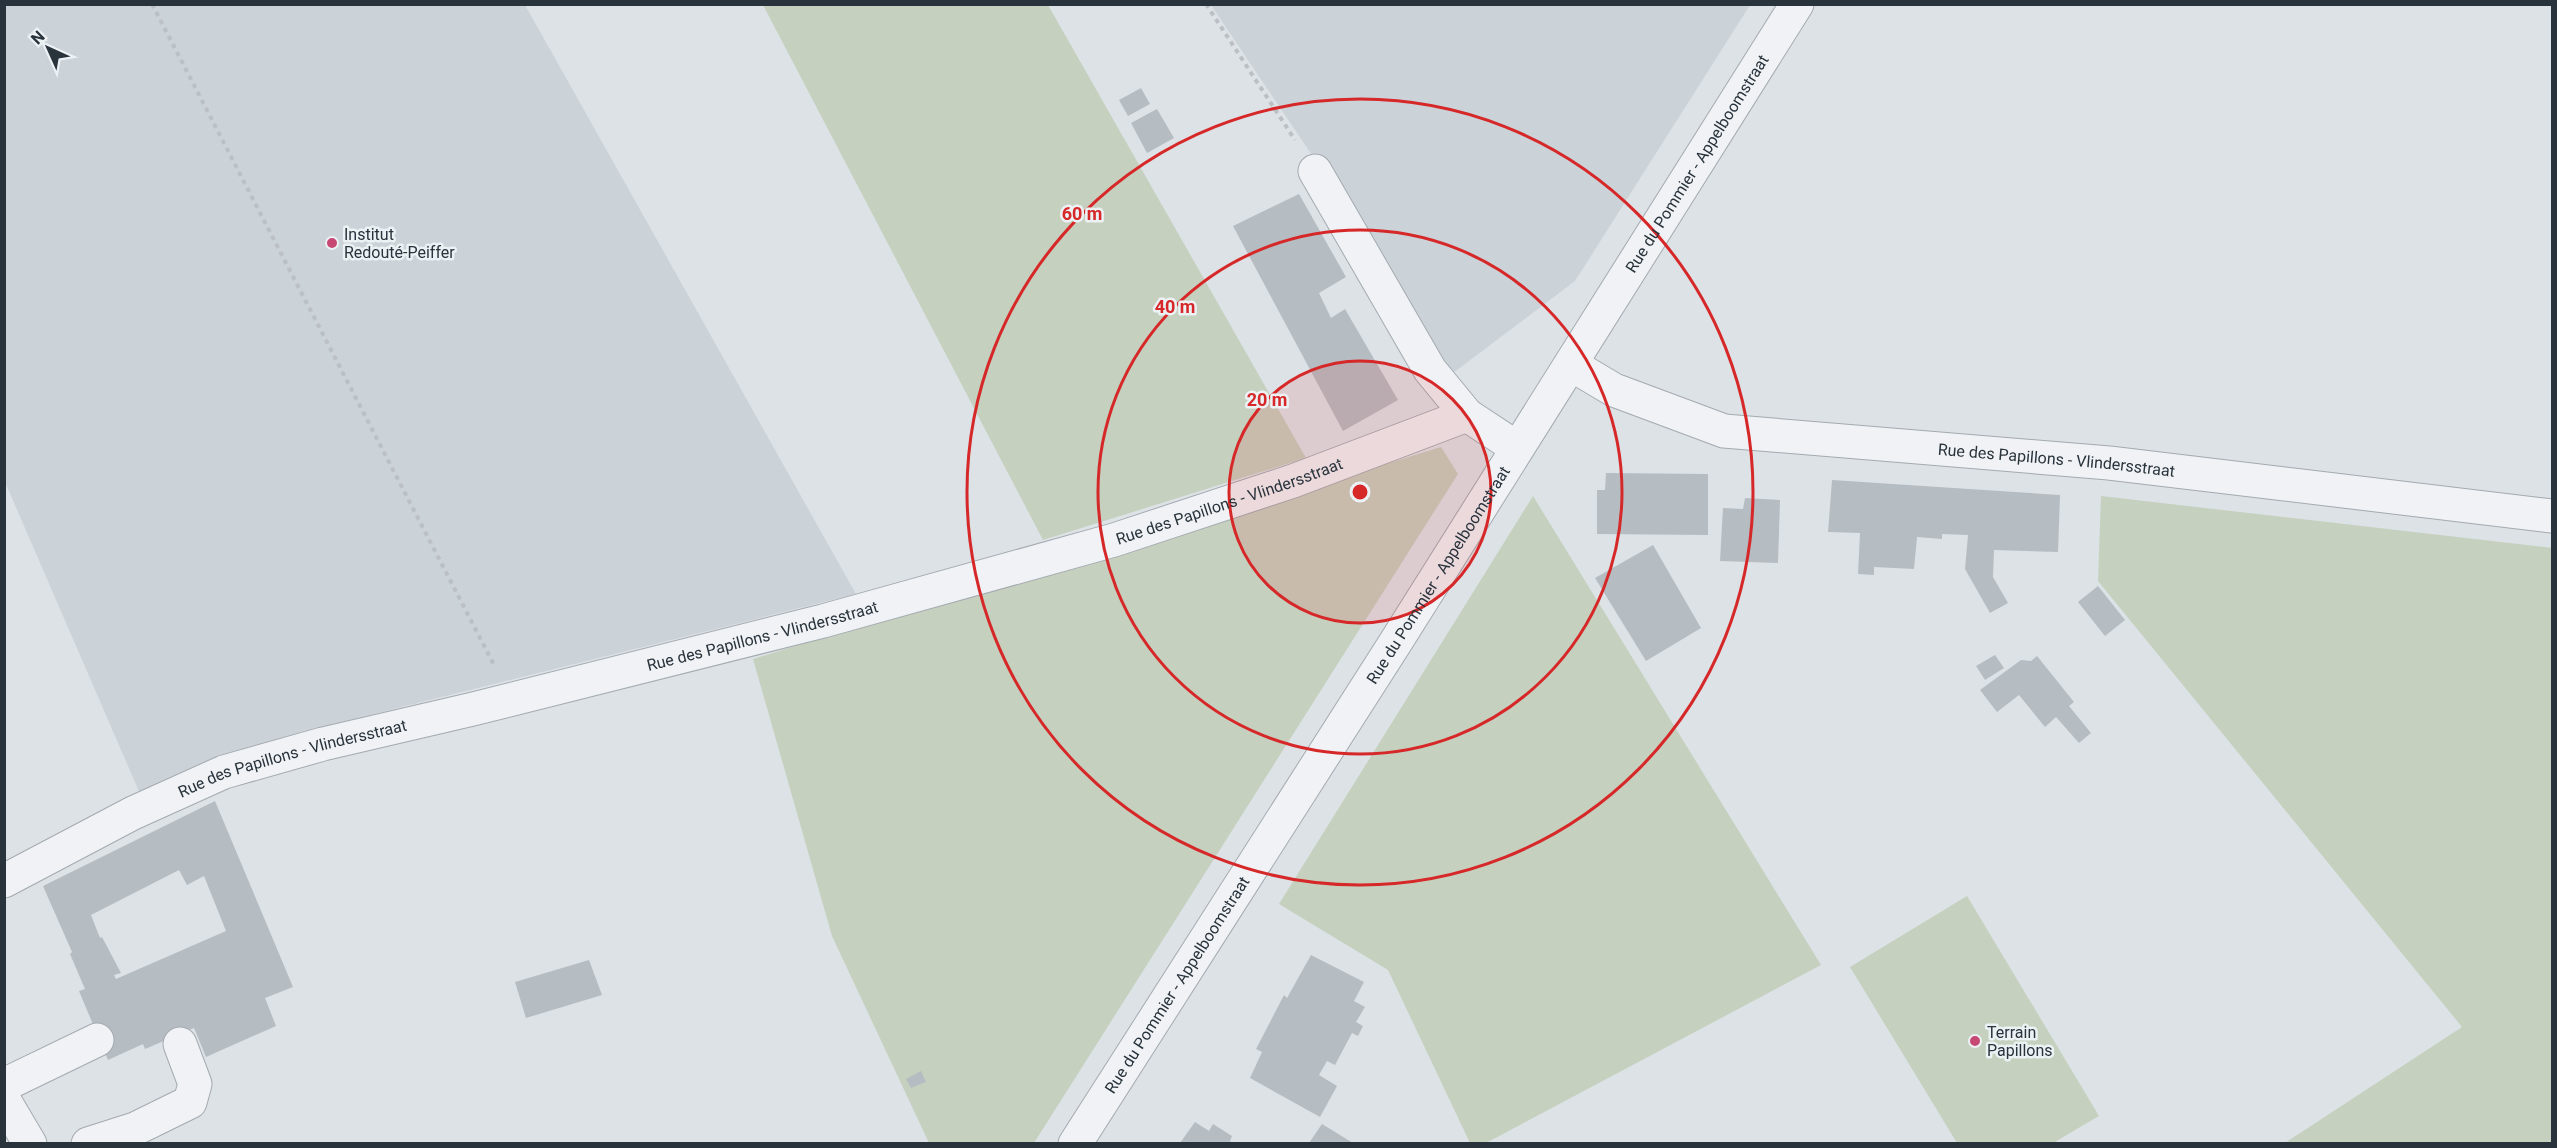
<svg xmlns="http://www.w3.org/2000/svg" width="2557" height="1148" font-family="Roboto,sans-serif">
	<rect width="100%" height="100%" fill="#dde2e6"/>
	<g fill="#cbd2d8">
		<path d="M4,5h521l331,589 -555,138 -94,31 -66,33 -136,-314z"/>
		<path d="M1211,5h539l-175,276 -126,95 -129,-209z"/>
	</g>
	<g fill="#c6d0bf">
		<path d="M763,5h285l258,453 -263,82z"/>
		<path d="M1441,447l17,27 -424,669h-105l-97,-207 -79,-277z"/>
		<path d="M1533,496l288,469 -335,178h-16l-82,-173 -109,-66z"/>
		<path d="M2101,496l451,52v595h-267l177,-116 -364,-446z"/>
		<path d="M1967,896l132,220 -46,27h-96l-107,-176z"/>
	</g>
	<g fill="#b5bdc3" fill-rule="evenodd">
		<path d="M1141,88l9,16 -22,12 -9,-16z"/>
		<path d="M1157,109l17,29 -27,15 -16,-30z"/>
		<path d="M1299,194l47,83 -27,16 12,25 14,-9 53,91 -55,31 -110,-205z"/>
		<path d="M1606,473l102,1v61l-111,-1v-44h8z"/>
		<path d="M1832,480l228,15 -2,57 -64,-2 -1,27 15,26 -18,10 -25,-44 3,-34 -26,-1v5l-25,-2 -3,32 -40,-2v8l-16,-1 2,-41 -32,-1z"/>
		<path d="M1745,498l35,2 -2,63 -58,-2 3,-53 20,1z"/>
		<path d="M1653,545l48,83 -55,33 -51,-83z"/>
		<path d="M2098,586l27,34 -20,16 -27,-34z"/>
		<path d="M1995,655l9,13 -19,12 -9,-14z"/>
		<path d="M2037,656l37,46 -5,4 22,27 -12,10 -23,-26 -11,10 -26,-32 -22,17 -17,-22 41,-30 10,1z"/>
		<path d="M215,801l78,186 -28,11 11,28 -70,31 -12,-29 -49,21 -2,-5 -35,16 -29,-69 6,-2 -15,-35 2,-2 -29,-66zM179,870l8,15 17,-9 22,55 -110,48 -2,-4 7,-2 -19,-36 -2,1 -9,-23z"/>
		<path d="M1311,955l53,27 -10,19 11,6 -9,15 7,4 -5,10 -6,-3 -17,32 -8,-4 -8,14 18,11 -17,31 -70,-39 12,-26 -6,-3 28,-54 3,3z"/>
		<path d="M589,960l13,35 -76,23 -11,-36z"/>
		<path d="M921,1071l5,11 -15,6 -5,-9z"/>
		<path d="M1195,1122l14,9 4,-7 19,12 -2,5 3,2h-53z"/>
		<path d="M1322,1124l31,19h-44z"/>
	</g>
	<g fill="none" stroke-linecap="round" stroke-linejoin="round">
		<g stroke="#a3aab0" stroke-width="35">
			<g id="minor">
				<path d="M1315,171l115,199 37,45 50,33"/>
				<path id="s1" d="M1572,365l42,25 110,41 385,32 443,53"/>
				<path id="s2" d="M4,881l129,-68 91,-41 99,-28 150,-35 350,-88 291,-81 179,-59 174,-66"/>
				<path d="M4,1085l93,-45"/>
				<path d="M4,1100l26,44"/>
				<path d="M88,1144l47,-15 55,-27 5,-18 -15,-40"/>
				<path id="s3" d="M1075,1144l322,-504 400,-636"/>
			</g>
		</g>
		<g stroke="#bcc0c5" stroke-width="4" stroke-dasharray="4.5 4.5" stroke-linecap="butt">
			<path d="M152,4l342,661"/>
			<path d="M1206,4l89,136"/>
		</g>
		<use href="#minor" stroke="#f0f2f5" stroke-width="33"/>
	</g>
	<circle cx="1360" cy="492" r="131" fill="#d62828" fill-opacity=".12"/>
	<g fill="none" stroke="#d62828" stroke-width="3">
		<circle cx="1360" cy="492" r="131"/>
		<circle cx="1360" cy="492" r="262"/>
		<circle cx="1360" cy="492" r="393"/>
	</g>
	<g fill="#c64873" stroke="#ecf1f4" stroke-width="2">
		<circle cx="332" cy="243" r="6"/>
		<circle cx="1975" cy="1041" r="6"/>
	</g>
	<g text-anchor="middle" stroke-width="5" stroke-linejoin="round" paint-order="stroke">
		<g font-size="16" fill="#28333c" stroke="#ecf1f4">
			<text dy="6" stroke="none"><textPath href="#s3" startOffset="1161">Rue du Pommier - Appelboomstraat</textPath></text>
			<text dy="6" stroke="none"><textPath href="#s1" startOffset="500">Rue des Papillons - Vlindersstraat</textPath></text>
			<text dy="6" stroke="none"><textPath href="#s2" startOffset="1287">Rue des Papillons - Vlindersstraat</textPath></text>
			<text dy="6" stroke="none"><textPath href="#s3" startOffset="675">Rue du Pommier - Appelboomstraat</textPath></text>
			<text dy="6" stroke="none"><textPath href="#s2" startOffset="801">Rue des Papillons - Vlindersstraat</textPath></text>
			<text dy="6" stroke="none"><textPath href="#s2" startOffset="315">Rue des Papillons - Vlindersstraat</textPath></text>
			<text dy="6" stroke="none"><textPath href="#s3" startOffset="189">Rue du Pommier - Appelboomstraat</textPath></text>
		</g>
		<g font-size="16" fill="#28333c" stroke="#ecf1f4" text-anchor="start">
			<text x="344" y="240">Institut<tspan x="344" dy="18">Redouté-Peiffer</tspan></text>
			<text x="1987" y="1038">Terrain<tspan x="1987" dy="18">Papillons</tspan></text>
		</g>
	</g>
	<circle cx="1360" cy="492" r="9" fill="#d62828" stroke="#ecf1f4" stroke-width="3"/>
	<g font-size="18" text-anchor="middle" font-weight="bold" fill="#d62828" stroke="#ecf1f4" stroke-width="5" stroke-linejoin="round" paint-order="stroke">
		<text x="1082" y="220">60 m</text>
		<text x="1175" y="313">40 m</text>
		<text x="1267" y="406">20 m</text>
	</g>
	<rect width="2557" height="1148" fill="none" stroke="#28333c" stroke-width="12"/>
	<g transform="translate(48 48) rotate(315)" stroke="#ecf1f4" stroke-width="4.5" paint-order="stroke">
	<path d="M0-4.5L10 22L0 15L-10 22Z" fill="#28333c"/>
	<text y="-9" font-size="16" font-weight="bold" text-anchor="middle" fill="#28333c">N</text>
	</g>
</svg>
